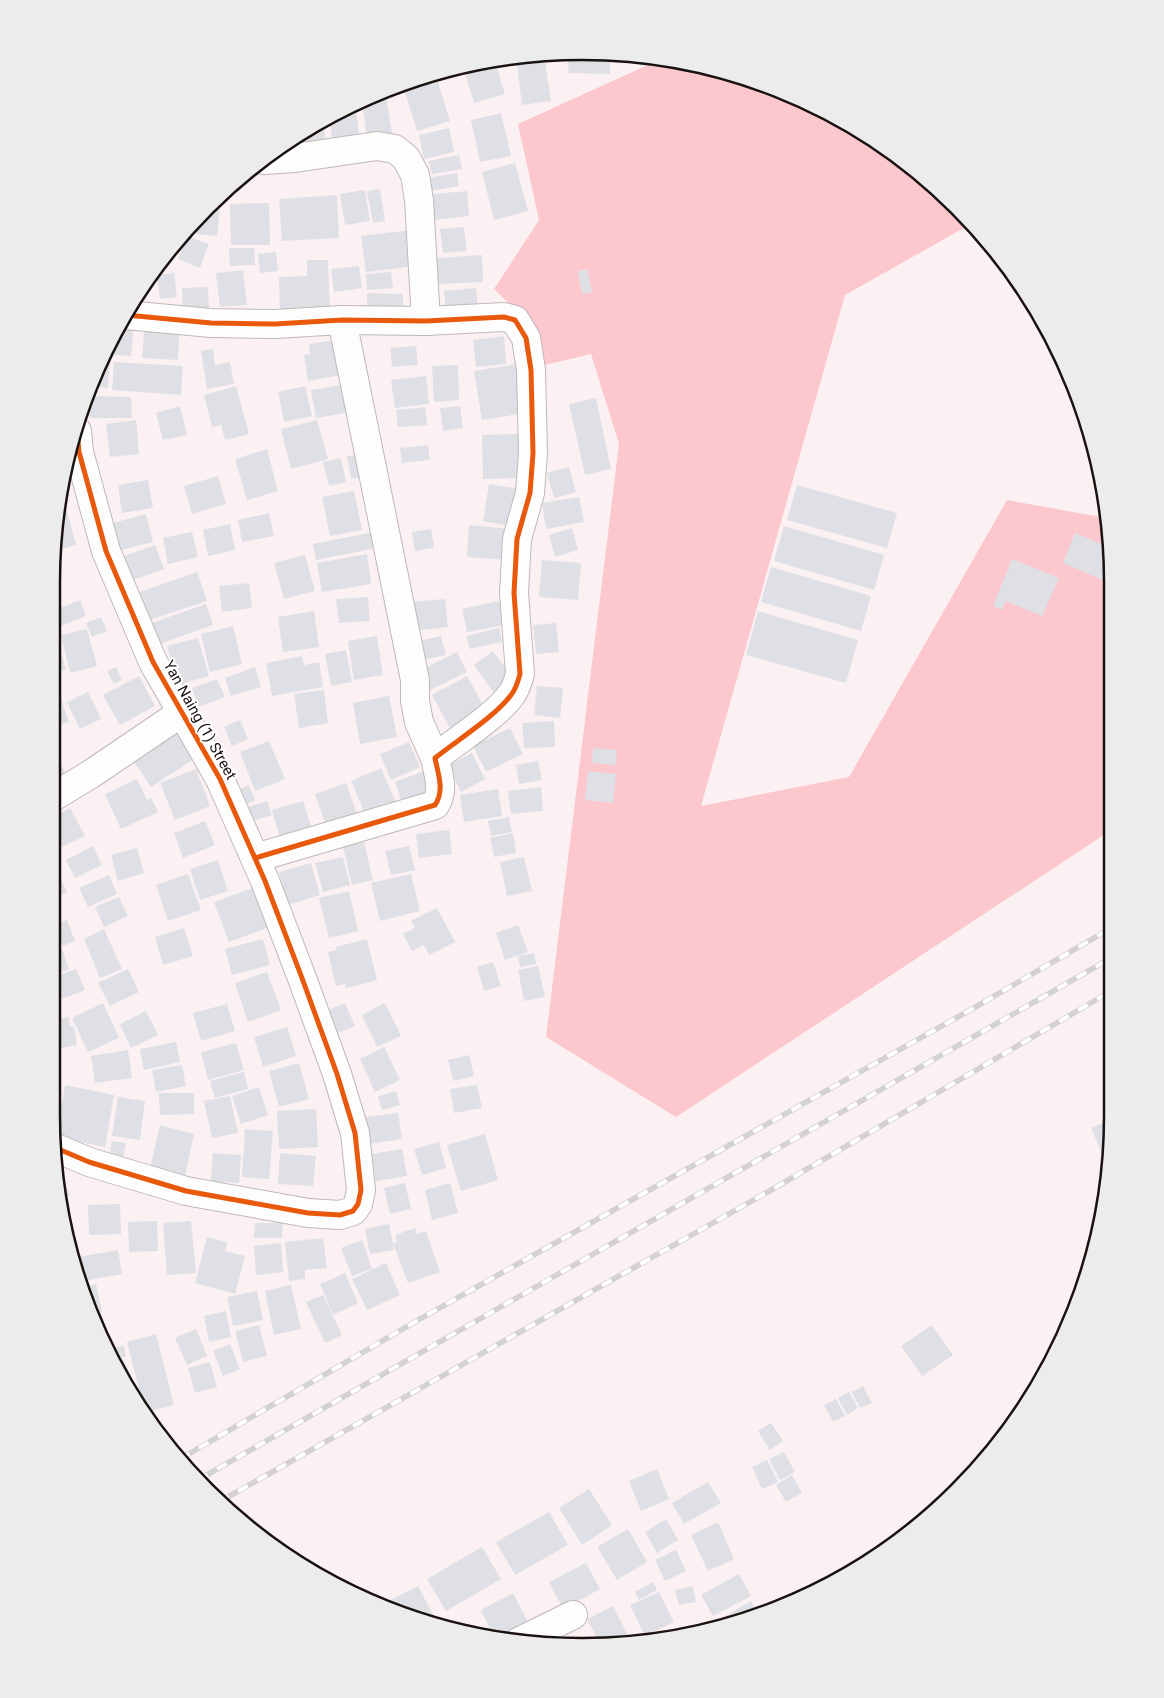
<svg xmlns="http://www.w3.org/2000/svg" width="1164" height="1698" font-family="Roboto,sans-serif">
	<rect width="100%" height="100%" fill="#fbf1f2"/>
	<path fill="#fcc7cd" d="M661,59l24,2 100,31 92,49 80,65 14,18 -126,71 -144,511 148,-29 158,-277 99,18 7,64v247l-437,288 -130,-80 73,-593 -28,-90 -46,11 -16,-42 -35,-34 45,-69 -21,-96z"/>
	<g fill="#dee0e5">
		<path d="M582,51l29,3 -1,20 -42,-1 1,-20z"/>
		<path d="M544,55l7,46 -29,4 -6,-47z"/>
		<path d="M495,62l10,32 -31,9 -10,-33z"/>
		<path d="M437,79l13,42 -33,10 -13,-42z"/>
		<path d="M386,95l6,38 -25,4 -5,-36 5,-3z"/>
		<path d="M355,104l5,36 -27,4 -4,-26z"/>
		<path d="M501,113l10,43 -31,6 -9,-42z"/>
		<path d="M324,121l1,23 -24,2 -1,-12z"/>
		<path d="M449,128l5,24 -30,7 -5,-24z"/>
		<path d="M459,155l3,14 -30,5 -3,-13z"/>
		<path d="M515,163l13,48 -34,9 -12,-48z"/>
		<path d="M457,173l2,13 -29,5 -3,-13z"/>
		<path d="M380,189l5,32 -12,2 -6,-32z"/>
		<path d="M365,190l5,31 -25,4 -5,-31z"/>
		<path d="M467,191l2,25 -35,4 -2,-26z"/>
		<path d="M221,195l-4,41 -33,-3 23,-26z"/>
		<path d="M337,195l2,43 -57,3 -3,-42z"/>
		<path d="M269,203l1,42h-39l-1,-41z"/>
		<path d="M464,227l3,24 -24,2 -3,-24z"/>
		<path d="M411,230l4,36 -49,6 -5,-36z"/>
		<path d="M187,236l22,8 -9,24 -22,-9z"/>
		<path d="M229,248h25l1,17 -25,1z"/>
		<path d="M276,252l2,19 -18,2 -2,-19z"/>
		<path d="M482,255l1,27 -45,2 -2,-26z"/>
		<path d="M307,260h21l2,54 -50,2 -1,-39 28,-1z"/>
		<path d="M359,266l3,22 -28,4 -3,-23z"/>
		<path d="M587,269l5,23 -10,2 -4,-23z"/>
		<path d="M243,270l4,35 -27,2 -4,-34z"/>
		<path d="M391,272l2,16 -26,2 -1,-16z"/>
		<path d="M174,273l3,24 -17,2 -3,-24z"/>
		<path d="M208,287l1,22 -26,2 -1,-23z"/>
		<path d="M476,288l2,20 -32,2 -2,-19z"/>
		<path d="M367,293l36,1v16l-36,-1z"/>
		<path d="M120,325l14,1 -3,30 -27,-2 2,-7z"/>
		<path d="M144,331l35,3 -1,26 -36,-2z"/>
		<path d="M504,336l2,28 -30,3 -3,-27z"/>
		<path d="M335,340l6,35 -33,6 -4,-26 6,-1 -1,-10z"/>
		<path d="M416,346l2,19 -26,2 -2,-19z"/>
		<path d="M213,349l2,16 15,-3 4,22 -27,5 -6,-38z"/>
		<path d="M101,362h9l-2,26 -15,-2z"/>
		<path d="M114,362l69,4 -2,29 -69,-5z"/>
		<path d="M517,364l8,49 -43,7 -8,-49z"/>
		<path d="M458,365l1,35 -25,2 -2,-36z"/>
		<path d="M426,376l3,28 -34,4 -4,-28z"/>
		<path d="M347,384l5,28 -36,6 -5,-28z"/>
		<path d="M236,386l13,48 -24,6 -4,-15 -9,2 -8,-32z"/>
		<path d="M305,386l7,30 -28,6 -6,-30z"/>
		<path d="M90,396l41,1 1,21h-42z"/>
		<path d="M596,398l15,71 -26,6 -16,-71z"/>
		<path d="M180,406l7,29 -24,5 -7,-27z"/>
		<path d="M460,406l3,22 -20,3 -3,-23z"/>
		<path d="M425,407l2,18 -29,2 -2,-17z"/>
		<path d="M136,420l3,34 -29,3 -4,-33z"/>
		<path d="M317,420l11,39 -37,10 -10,-40z"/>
		<path d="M523,434l1,44 -41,1 -1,-44z"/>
		<path d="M428,445l2,15 -28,3 -2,-15z"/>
		<path d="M267,449l11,42 -31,9 -12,-41z"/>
		<path d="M362,454l4,23 -15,2 -4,-23z"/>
		<path d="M341,458l5,24 -17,4 -6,-24z"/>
		<path d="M569,467l7,25 -22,6 -7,-25z"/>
		<path d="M218,476l8,28 -34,10 -8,-28z"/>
		<path d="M148,480l5,28 -31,5 -4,-28z"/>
		<path d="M489,484l31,5 -6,38 -31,-6z"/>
		<path d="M797,485l100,28 -10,35 -100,-28z"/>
		<path d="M354,491l8,39 -32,6 -8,-39z"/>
		<path d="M579,497l5,25 -38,7 -4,-26z"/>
		<path d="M66,507l10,38 -22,6 4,-42z"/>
		<path d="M269,513l5,23 -32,6 -4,-22z"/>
		<path d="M146,514l7,28 -33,8 -7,-27z"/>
		<path d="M230,524l5,26 -27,6 -5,-26z"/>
		<path d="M469,525l44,4 -3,31 -43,-3z"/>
		<path d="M784,526l100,29 -10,35 -100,-29z"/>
		<path d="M572,528l6,22 -23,7 -6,-22z"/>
		<path d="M431,529l3,19 -19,3 -3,-19z"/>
		<path d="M192,532l6,25 -30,7 -5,-26z"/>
		<path d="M374,532l3,16 -61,12 -3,-16z"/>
		<path d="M1075,533l34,14 2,14 -8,19 -40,-17z"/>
		<path d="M155,545l9,24 -34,12 -8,-24z"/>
		<path d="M367,554l4,30 -49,8 -5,-29z"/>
		<path d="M305,555l10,36 -31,8 -10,-36z"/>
		<path d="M1012,559l47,19 -17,38 -36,-15 -4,9 -9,-4z"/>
		<path d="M542,560l39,3 -3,37 -39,-3z"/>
		<path d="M771,567l100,29 -10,35 -100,-29z"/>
		<path d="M197,572l10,29 -58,19 -9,-28z"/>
		<path d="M249,583l3,25 -30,4 -3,-26z"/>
		<path d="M368,597l2,24 -31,2 -3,-24z"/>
		<path d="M445,599l3,28 -36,4 -3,-29z"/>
		<path d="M80,600l6,16 -25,10 -6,-16z"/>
		<path d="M499,601l6,24 -38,7 -5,-23z"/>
		<path d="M206,604l7,21 -62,22 -8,-21z"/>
		<path d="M314,611l5,36 -36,5 -5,-35z"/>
		<path d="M758,611l100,29 -12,43 -100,-28z"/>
		<path d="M101,617l6,14 -15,6 -6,-14z"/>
		<path d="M556,623l3,29 -23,2 -3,-29z"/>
		<path d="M233,626l9,38 -32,8 -9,-38z"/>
		<path d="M499,628l3,14 -32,7 -4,-13z"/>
		<path d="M87,629l10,37 -27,7 -9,-38z"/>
		<path d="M377,636l6,39 -29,5 -6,-39z"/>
		<path d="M441,636l5,19 -24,5 -4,-19z"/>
		<path d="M198,638l11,38 -31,9 -11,-39z"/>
		<path d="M346,650l6,32 -21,4 -6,-32z"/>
		<path d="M61,651l5,19 -13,3 -1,-19z"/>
		<path d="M493,651l21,28 -20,14 -20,-28z"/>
		<path d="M457,652l10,20 -37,18 -9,-20z"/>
		<path d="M302,656l2,9 15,-3 4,25 -51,9 -6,-33z"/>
		<path d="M116,667l6,13 -8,4 -7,-13z"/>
		<path d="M255,667l6,20 -30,9 -6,-18z"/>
		<path d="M139,676l16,30 -35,19 -17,-30z"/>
		<path d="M467,676l18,33 -35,19 -18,-33z"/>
		<path d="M217,679l8,18 -26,10 -7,-19z"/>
		<path d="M537,686l26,2 -3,30 -26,-3z"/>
		<path d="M324,690l4,33 -29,5 -5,-34z"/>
		<path d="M88,692l13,27 -21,10 -13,-27z"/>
		<path d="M59,693l10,29 -17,6v-32z"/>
		<path d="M389,696l8,41 -37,7 -7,-41z"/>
		<path d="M240,720l8,19 -16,7 -8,-19z"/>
		<path d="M554,721l1,26 -31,1 -2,-25z"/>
		<path d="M174,727l21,31 -44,29 -21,-31z"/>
		<path d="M510,728l13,26 -37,18 -13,-26z"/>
		<path d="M269,741l16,38 -30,12 -15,-39z"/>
		<path d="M409,742l11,25 -29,13 -11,-26z"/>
		<path d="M53,747l13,28 -13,6z"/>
		<path d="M593,748l24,2 -1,15 -24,-2z"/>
		<path d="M472,753l13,26 -24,13 -13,-26z"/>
		<path d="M538,761l4,19 -23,4 -3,-19z"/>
		<path d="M381,768l15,35 -30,13 -15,-35z"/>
		<path d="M196,769l14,37 -35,14 -15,-37z"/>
		<path d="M424,771l10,28 -30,10 -9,-27z"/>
		<path d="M588,771l28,3 -3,29 -28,-3z"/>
		<path d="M137,779l10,21 4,-2 7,14 -37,17 -16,-35z"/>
		<path d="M346,783l12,34 -31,11 -12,-34z"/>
		<path d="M249,785l6,15 -12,6 -7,-15z"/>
		<path d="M541,787l2,24 -32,3 -3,-23z"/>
		<path d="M498,789l4,27 -38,6 -4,-27z"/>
		<path d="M267,801l5,14 -20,6 -4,-14z"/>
		<path d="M303,801l11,35 -32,9 -10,-35z"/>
		<path d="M70,808l15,28 -23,11 -9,-17v-13z"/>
		<path d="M509,817l3,15 -21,4 -3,-15z"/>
		<path d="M205,821l10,24 -32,13 -9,-25z"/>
		<path d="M449,830l3,24 -33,4 -3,-24z"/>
		<path d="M513,833l3,20 -22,4 -4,-19z"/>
		<path d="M364,842l9,38 -21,5 -9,-38z"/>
		<path d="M93,846l9,19 -27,13 -9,-18z"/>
		<path d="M409,846l6,24 -24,5 -6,-24z"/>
		<path d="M137,848l7,25 -26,8 -7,-26z"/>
		<path d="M343,857l7,28 -27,7 -8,-29z"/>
		<path d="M524,857l8,34 -25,5 -7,-34z"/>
		<path d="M218,860l10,31 -28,9 -10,-31z"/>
		<path d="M53,863l14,29 -13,7z"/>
		<path d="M311,863l9,32 -32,10 -9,-33z"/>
		<path d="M188,874l13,36 -33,11 -12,-36z"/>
		<path d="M411,874l9,37 -40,10 -9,-38z"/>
		<path d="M109,875l8,19 -29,13 -9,-19z"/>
		<path d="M255,887l15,40 -41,15 -15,-40z"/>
		<path d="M349,891l9,40 -29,7 -10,-40z"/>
		<path d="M119,897l9,19 -24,11 -9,-20z"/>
		<path d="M437,908l18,34 -26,13 -5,-10 -12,6 -9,-17 12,-6 -4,-7z"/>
		<path d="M67,920l8,21 -12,5 -9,-20z"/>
		<path d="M518,925l10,27 -23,8 -9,-27z"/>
		<path d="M184,928l9,28 -30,9 -8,-28z"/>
		<path d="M104,929l18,40 -22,9 -16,-39z"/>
		<path d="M263,939l7,26 -38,10 -7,-26z"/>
		<path d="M367,939l10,41 -31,8 -1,-4 -9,2 -8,-34 9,-2 -1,-3z"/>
		<path d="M62,949l7,20 -15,5v-22z"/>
		<path d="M534,953l2,11 -16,3 -2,-11z"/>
		<path d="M493,962l8,24 -17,5 -7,-24z"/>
		<path d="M538,966l7,31 -21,4 -6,-31z"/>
		<path d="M76,969l9,21 -23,9 -8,-22z"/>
		<path d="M128,969l11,23 -29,14 -12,-23z"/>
		<path d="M267,972l14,38 -33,12 -13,-39z"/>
		<path d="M103,1003l16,35 -31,14 -16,-34z"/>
		<path d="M345,1003l10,23 -24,10 -10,-23z"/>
		<path d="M385,1003l16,33 -24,11 -15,-32z"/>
		<path d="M227,1004l8,27 -34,10 -8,-28z"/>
		<path d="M146,1011l12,24 -27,13 -11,-24z"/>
		<path d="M69,1017l1,10 4,-1 3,19 -16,3 -4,-19h3l-2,-10z"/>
		<path d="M287,1027l9,29 -33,11 -9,-30z"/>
		<path d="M176,1042l4,20 -36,8 -4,-21z"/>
		<path d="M236,1043l8,27 -36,10 -7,-28z"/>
		<path d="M384,1047l16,33 -25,12 -15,-33z"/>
		<path d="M128,1050l4,28 -37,5 -4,-27z"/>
		<path d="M469,1055l5,21 -21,5 -5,-21z"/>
		<path d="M299,1063l10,36 -30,8 -10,-36z"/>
		<path d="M182,1065l4,21 -30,6 -4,-22z"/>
		<path d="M55,1068l7,2 -6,22h-1z"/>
		<path d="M244,1072l4,17 -33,9 -5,-17z"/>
		<path d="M65,1085l49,10 -9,52 -49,-10z"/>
		<path d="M477,1085l5,23 -28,5 -4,-24z"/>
		<path d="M259,1087l9,28 -27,9 -9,-28z"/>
		<path d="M396,1091l4,14 -18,5 -4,-14z"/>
		<path d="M159,1093h35v21l-34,1z"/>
		<path d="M230,1096l8,37 -26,5 -8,-37z"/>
		<path d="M118,1097l27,4 -5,39 -28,-4z"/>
		<path d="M316,1109l2,38 -39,2 -2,-38z"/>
		<path d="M398,1113l4,26 -33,5 -4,-27z"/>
		<path d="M1113,1119l-4,37 -5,2 -13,-30z"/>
		<path d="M160,1125l34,9 -9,42 -35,-8z"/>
		<path d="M245,1129l28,2 -4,48 -27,-2z"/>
		<path d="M485,1134l13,46 -37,11 -14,-46z"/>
		<path d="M112,1141l14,2 -4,18 -13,-3z"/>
		<path d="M439,1142l7,26 -24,7 -8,-26z"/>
		<path d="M402,1149l5,27 -31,5 -5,-27z"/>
		<path d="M213,1153l28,2 -2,28 -28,-2z"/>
		<path d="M280,1153l36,3 -3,30 -35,-2z"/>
		<path d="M56,1161l14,34 -11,5 -3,-14z"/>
		<path d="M405,1183l6,26 -21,5 -6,-26z"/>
		<path d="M450,1183l8,30 -26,7 -7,-30z"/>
		<path d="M120,1204l1,30 -32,1 -1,-30z"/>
		<path d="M64,1216l9,24 -4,2 -6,-25z"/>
		<path d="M157,1221l1,30 -29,1 -1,-30z"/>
		<path d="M191,1221l5,52 -29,2 -4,-52z"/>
		<path d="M255,1223h28l-1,15h-28z"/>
		<path d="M389,1224l5,26 -24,4 -5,-25z"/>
		<path d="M415,1228l2,6 9,-3 14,41 -32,11 -15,-40 4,-1 -2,-7z"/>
		<path d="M207,1237l20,5 -2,9 20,5 -10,38 -40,-11z"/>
		<path d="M323,1238l4,30 -22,2v9l-16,2 -4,-39z"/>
		<path d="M362,1240l10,29 -20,7 -11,-28z"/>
		<path d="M281,1243l2,29 -27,3 -2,-29z"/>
		<path d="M118,1250l4,24 -44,8 -5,-24z"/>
		<path d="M386,1263l14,32 -33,15 -15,-31z"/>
		<path d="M345,1273l13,30 -25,12 -13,-31z"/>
		<path d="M96,1284l6,27 -9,2 -13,-25z"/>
		<path d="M291,1285l10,44 -27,6 -9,-44z"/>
		<path d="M257,1291l6,29 -30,6 -6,-29z"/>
		<path d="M323,1295l19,40 -17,8 -19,-41z"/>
		<path d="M226,1311l5,26 -22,5 -5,-26z"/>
		<path d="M94,1316h4l2,11z"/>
		<path d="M259,1325l8,31 -24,6 -8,-31z"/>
		<path d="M932,1325l21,30 -31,21 -21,-30z"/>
		<path d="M196,1329l11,27 -20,9 -12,-27z"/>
		<path d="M156,1334l18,71 -29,7 -18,-70z"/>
		<path d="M230,1344l10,25 -17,7 -10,-25z"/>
		<path d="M124,1346l2,11 -11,2 -5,-11z"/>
		<path d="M123,1359l9,19 -6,3 -9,-19z"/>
		<path d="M210,1362l7,25 -22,6 -7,-25z"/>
		<path d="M863,1386l9,17 -12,5 -8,-16z"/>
		<path d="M849,1392l9,16 -11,7 -9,-17z"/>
		<path d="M836,1399l9,17 -12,6 -9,-17z"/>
		<path d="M160,1421l14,29 -1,1 -21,-26z"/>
		<path d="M771,1423l12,18 -13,9 -12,-19z"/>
		<path d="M784,1452l11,20 -15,8 -11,-21z"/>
		<path d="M767,1460l11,22 -16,7 -10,-22z"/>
		<path d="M657,1469l12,30 -28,12 -12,-30z"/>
		<path d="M792,1475l10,18 -16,9 -10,-17z"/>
		<path d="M708,1482l13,21 -37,21 -12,-21z"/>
		<path d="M589,1489l23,36 -30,20 -23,-37z"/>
		<path d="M549,1512l19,33 -53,30 -19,-33z"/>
		<path d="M666,1519l12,21 -21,13 -12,-21z"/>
		<path d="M718,1522l16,37 -26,12 -17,-36z"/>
		<path d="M628,1529l19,33 -30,18 -20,-33z"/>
		<path d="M482,1547l19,32 -55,32 -19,-32z"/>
		<path d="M676,1550l10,21 -21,10 -10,-21z"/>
		<path d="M586,1563l14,26 -37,20 -14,-27z"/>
		<path d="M739,1574l12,22 -38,20 -12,-21z"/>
		<path d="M653,1582l4,8 -18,10 -4,-8z"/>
		<path d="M418,1586l20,38 -59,-18z"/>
		<path d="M693,1586l3,16 -17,3 -4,-15z"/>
		<path d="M659,1592l15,30 -29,14 -15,-31z"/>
		<path d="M513,1593l18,35 -24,12 -12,-1 -14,-29z"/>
		<path d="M751,1601l8,15 -45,13 -3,-5z"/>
		<path d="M613,1606l16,31 -8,4 -22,1 -12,-23z"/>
	</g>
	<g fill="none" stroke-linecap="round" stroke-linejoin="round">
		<g stroke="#c0b7b7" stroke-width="30">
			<g id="minor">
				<path d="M264,160l31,-2 82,-12 18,3 11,9 9,17 4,25 7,121"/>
				<path d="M126,315l85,8 64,1 67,-4 84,1 78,-4 11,3 11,18 5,32 2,83 -3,40 -13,46 -3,54 6,81c-2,7 -4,15 -9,21 -15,21 -55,46 -76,63 3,16 10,32 0,47l-180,53"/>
				<path d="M342,320l73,360v21l4,21 16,36"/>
				<path d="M53,797l38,-23 90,-61"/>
				<path d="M56,1148l33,14 97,29 122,22 32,2 13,-4 5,-7 3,-14 -6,-57 -18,-59 -35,-96 -37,-97 -45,-102 -67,-117 -47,-111 -27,-99 -2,-21"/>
				<path d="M518,1642l55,-27"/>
			</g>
		</g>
		<use href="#minor" stroke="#fefdfd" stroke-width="28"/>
		<g stroke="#d3d1d1" stroke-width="5.5">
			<g id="rail">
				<path d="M180,1459l245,-143 547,-307 141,-82"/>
				<path d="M198,1480l915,-523"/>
				<path d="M219,1502l554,-313 340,-199"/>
			</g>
		</g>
		<use href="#rail" stroke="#fff" stroke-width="4" stroke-dasharray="11" stroke-linecap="butt"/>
		<g stroke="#fff" stroke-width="8">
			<g id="cycleway">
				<path d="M126,315l85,8 64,1 67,-4 84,1 78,-4 11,3 11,18 5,32 2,83 -3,40 -13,46 -3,54 6,81c-2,7 -4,15 -9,21 -15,21 -55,46 -76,63 3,16 10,32 0,47l-180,53"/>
				<path d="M56,1148l33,14 97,29 122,22 32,2 13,-4 5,-7 3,-14 -6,-57 -18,-59 -35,-96 -37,-97 -45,-102 -67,-117 -47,-111 -27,-99 -2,-21"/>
			</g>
		</g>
		<use href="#cycleway" stroke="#e8590c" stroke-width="5"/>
	</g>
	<g text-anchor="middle" stroke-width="4" stroke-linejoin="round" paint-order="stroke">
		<g font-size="15" fill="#1a1111" stroke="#fff">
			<text transform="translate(200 720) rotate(61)" y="5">Yan Naing (1) Street</text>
		</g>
	</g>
	<path d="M0 0H1164V1698H0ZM582 60H582A522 522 0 0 1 1104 582V1116A522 522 0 0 1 582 1638H582A522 522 0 0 1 60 1116V582A522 522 0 0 1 582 60Z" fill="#edecec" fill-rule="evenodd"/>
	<path fill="none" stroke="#1a1111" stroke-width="2.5" d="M582 60H582A522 522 0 0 1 1104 582V1116A522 522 0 0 1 582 1638H582A522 522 0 0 1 60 1116V582A522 522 0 0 1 582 60Z"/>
</svg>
